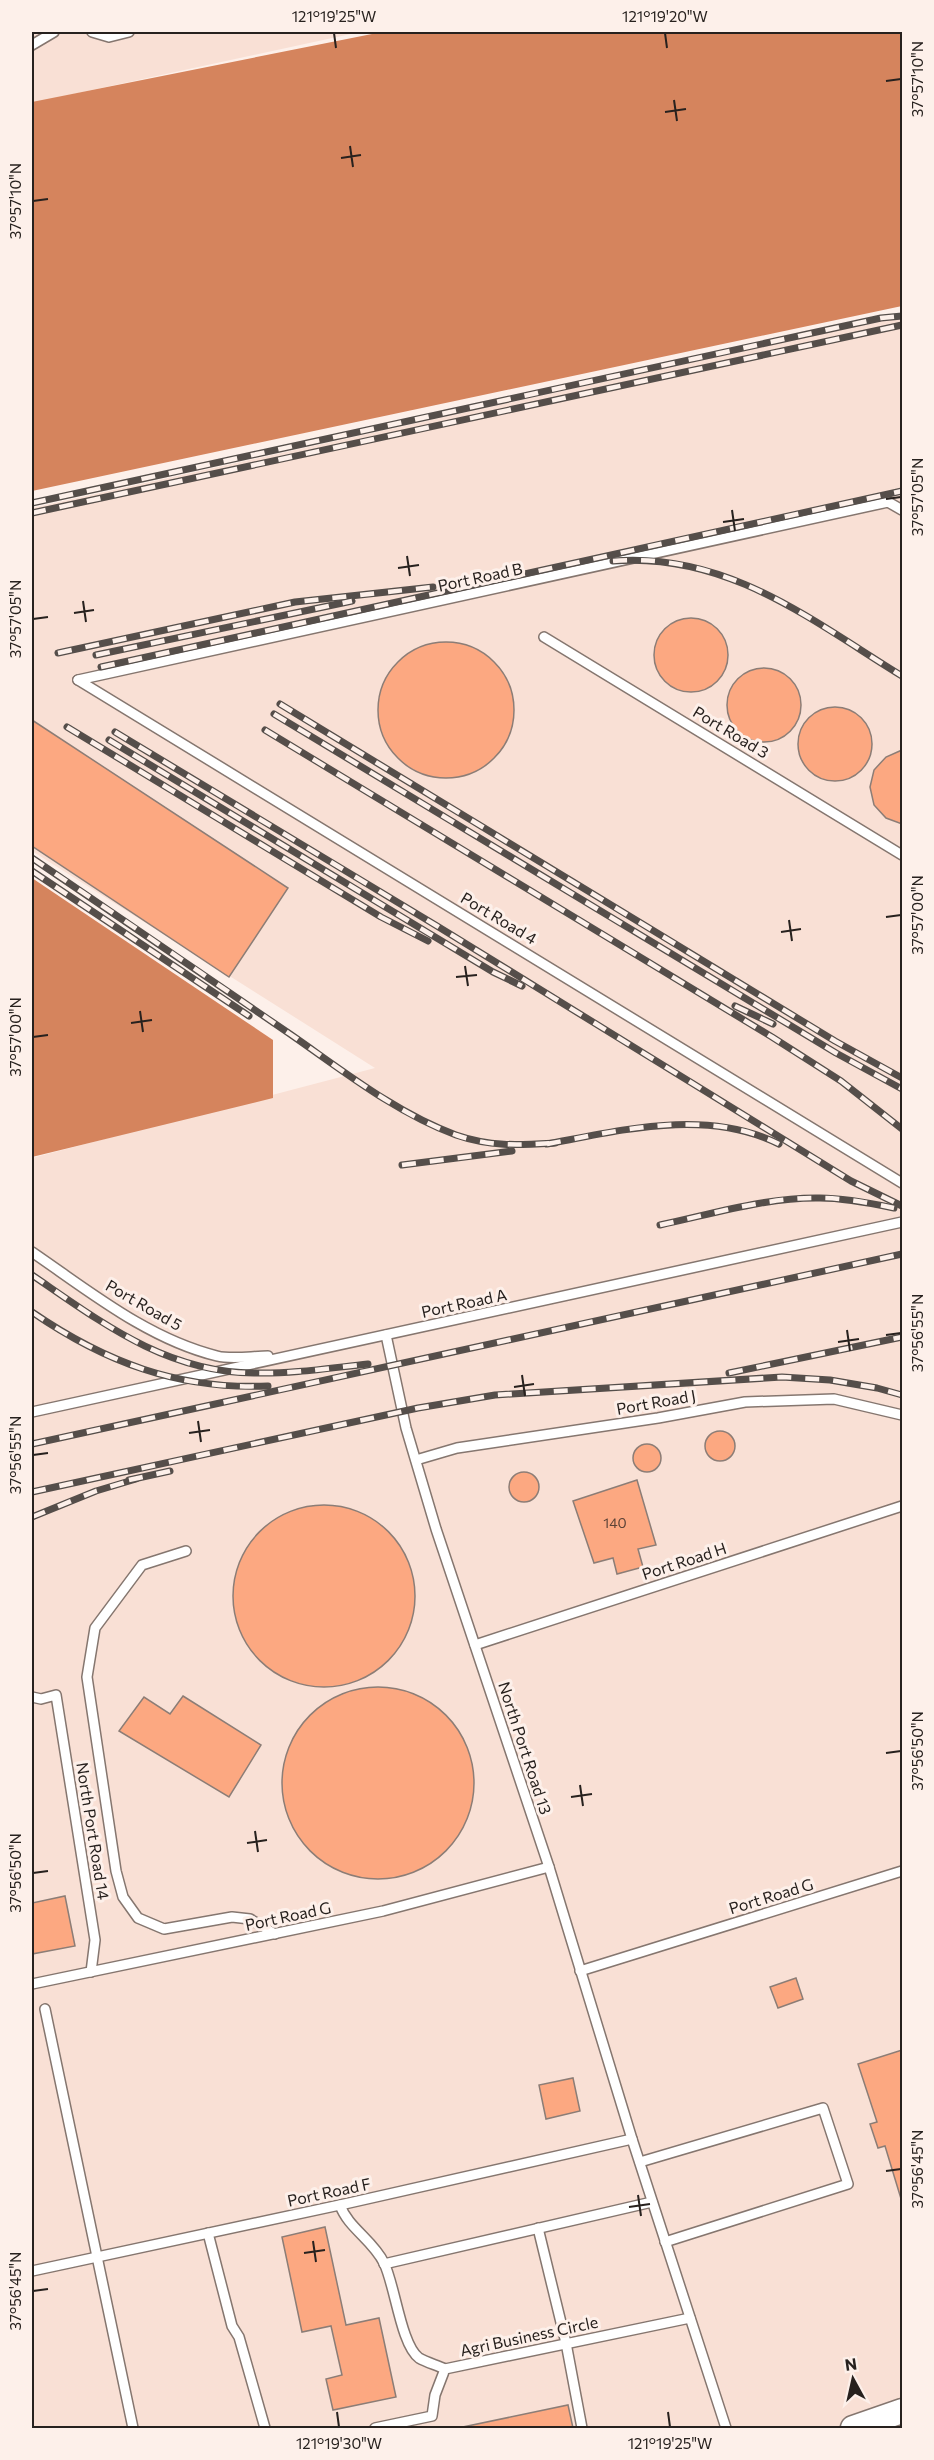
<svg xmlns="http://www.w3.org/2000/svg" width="934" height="2460" font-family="Commissioner,sans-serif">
	<rect width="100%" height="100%" fill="#fdf0ea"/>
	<g fill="#f9e0d5">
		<path d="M32,32h328l-328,71z"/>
		<path d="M902,316v2112h-870v-1270l343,-90 -343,-217v-343z"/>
	</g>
	<g fill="#d5845d">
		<path d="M382,32h520v274l-870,185v-389z"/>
		<path d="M32,878l241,162v58l-241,59z"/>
	</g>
	<g fill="#fca881" stroke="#8c7d76" stroke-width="1.5">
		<circle cx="691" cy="655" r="37"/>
		<circle cx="446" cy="710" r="68"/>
		<circle cx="764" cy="705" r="37"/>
		<circle cx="835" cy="744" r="37"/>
		<path d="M32,720l256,168 -59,89 -197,-131z"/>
		<path d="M902,750v74l-16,-6 -12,-13 -4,-18 4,-17 12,-13z"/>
		<circle cx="720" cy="1446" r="15"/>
		<circle cx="647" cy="1458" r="14"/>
		<circle cx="524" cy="1487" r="15"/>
		<path d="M637,1480l19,65 -18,4 5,18 -26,7 -4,-16 -19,5 -21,-62z"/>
		<circle cx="324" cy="1596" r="91"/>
		<circle cx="378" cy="1783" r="96"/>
		<path d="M183,1696l78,49 -32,52 -110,-66 25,-34 26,17z"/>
		<path d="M65,1896l10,50 -43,8v-51z"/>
		<path d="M796,1978l7,21 -25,9 -8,-21z"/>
		<path d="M902,2050v152l-17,-56 -7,2 -8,-24 7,-2 -19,-58z"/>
		<path d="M573,2078l7,33 -34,8 -7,-34z"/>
		<path d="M325,2227l21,98 33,-7 17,79 -63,13 -7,-31 16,-4 -11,-49 -29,6 -20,-95z"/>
		<path d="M568,2405l5,23h-115z"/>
	</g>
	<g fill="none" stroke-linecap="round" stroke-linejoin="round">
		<g stroke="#85766f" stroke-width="12">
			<g id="service">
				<path d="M92,32l17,5 20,-5"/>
				<path d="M32,45l22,-13"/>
				<path d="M544,637l358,218"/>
				<path d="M78,680l824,503"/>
				<path d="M78,680l810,-178 14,8"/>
				<path d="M32,1252c57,39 116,87 185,104 15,4 35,0 51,0"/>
				<path d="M386,1335l20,93 30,101 113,338 83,272 94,289"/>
				<path d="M32,1412l870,-190"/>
				<path d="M416,1460l41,-12 201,-30 87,-16 89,-3 68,16"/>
				<path d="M186,1551l-44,14 -47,63 -8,49 29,194 7,26 15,21 26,11 68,-12 18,2 25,15"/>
				<path d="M475,1645l427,-139"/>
				<path d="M32,1697l9,2 15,-4 39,245 -4,32"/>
				<path d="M580,1971l322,-100"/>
				<path d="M32,1984l351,-73 166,-44"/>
				<path d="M45,2009l88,419"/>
				<path d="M640,2162l183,-54 25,76 -183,58"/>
				<path d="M340,2205c8,23 33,35 44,58 11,22 17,82 35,95 7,4 17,7 26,11"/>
				<path d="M538,2228l28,115 16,85"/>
				<path d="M208,2233l24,93 7,11 26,91"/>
				<path d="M384,2264l268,-62"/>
				<path d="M32,2271l317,-68 283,-64"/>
				<path d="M375,2428l57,-12 3,-21 10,-26 245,-51"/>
			</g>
		</g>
		<g stroke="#85766f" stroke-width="27">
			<path id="tertiary" d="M853,2428l49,-17"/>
		</g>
		<use href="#service" stroke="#fff" stroke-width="9"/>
		<use href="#tertiary" stroke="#fff" stroke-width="24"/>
		<g stroke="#554e4a" stroke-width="7">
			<g id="rail">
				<path d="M32,503l849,-185 21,-2"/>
				<path d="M32,513l870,-188"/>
				<path d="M613,561c114,-9 198,59 289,115"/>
				<path d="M58,653l237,-51 138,-15"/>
				<path d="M96,655l256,-54"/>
				<path d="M101,667l801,-176"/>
				<path d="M280,704l555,337 67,37"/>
				<path d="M274,714l562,339 66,36"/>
				<path d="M67,727l314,190 47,24"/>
				<path d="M265,730l507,307 69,44 61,48"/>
				<path d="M115,732l322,194 414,255 51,25"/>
				<path d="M109,740l384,232 29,14"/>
				<path d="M32,858c86,58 172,117 258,176 52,36 106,79 166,101 35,12 63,10 99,8"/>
				<path d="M32,871l217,145"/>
				<path d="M735,1006l38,18"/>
				<path d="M547,1144c75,-14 160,-36 232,0"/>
				<path d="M402,1165l110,-14"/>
				<path d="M660,1225c52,-11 107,-28 160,-27 25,0 50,5 74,10"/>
				<path d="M32,1275c69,47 133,97 222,98 38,1 76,-5 114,-9"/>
				<path d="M32,1312c73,50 146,78 236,74"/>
				<path d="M729,1373l173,-36"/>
				<path d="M32,1444l870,-190"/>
				<path d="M129,1480l41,-9"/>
				<path d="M32,1492l386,-84 77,-13 287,-18 48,3 47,8 25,7"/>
				<path d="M32,1517l64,-26 40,-12"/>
			</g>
		</g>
		<use href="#rail" stroke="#fdf0ea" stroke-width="4.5" stroke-dasharray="14" stroke-linecap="butt"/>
	</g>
	<path fill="none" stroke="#27211e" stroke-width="2" d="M334,33l2,15M665,33l2,15M886,81l15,-2M674,100l3,21M665,112l21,-3M350,146l3,21M341,158l20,-3M33,201l15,-2M886,499l15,-2M732,510l3,21M723,522l21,-3M407,556l3,20M398,568l21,-3M83,601l3,21M74,613l20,-3M33,619l15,-2M886,917l15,-2M789,920l3,21M781,932l20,-3M465,966l3,20M456,977l21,-2M140,1011l3,21M131,1023l21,-3M33,1037l15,-2M847,1330l3,21M886,1335l15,-2M838,1342l21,-3M522,1375l3,21M514,1387l20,-3M198,1421l3,21M189,1433l21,-3M33,1455l15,-2M886,1753l15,-2M580,1785l3,21M571,1797l21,-3M255,1831l3,21M247,1843l20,-3M33,1873l15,-2M886,2171l15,-2M638,2195l3,21M629,2207l21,-3M313,2241l3,21M304,2253l21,-3M33,2291l15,-2M337,2412l2,15M668,2412l2,15"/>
	<g text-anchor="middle" stroke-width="6" stroke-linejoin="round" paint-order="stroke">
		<g font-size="14" fill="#5c4337">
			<text x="615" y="1528">140</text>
		</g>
		<g font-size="16" fill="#27211e" stroke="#fdf0ea">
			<text transform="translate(480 577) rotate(-12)" y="6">Port Road B</text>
			<text transform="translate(731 732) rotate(31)" y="6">Port Road 3</text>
			<text transform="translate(499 918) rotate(31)" y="6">Port Road 4</text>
			<text transform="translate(464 1303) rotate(-12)" y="6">Port Road A</text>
			<text transform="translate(144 1305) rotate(30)" y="6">Port Road 5</text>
			<text transform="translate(656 1402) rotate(-10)" y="6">Port Road J</text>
			<text transform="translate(684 1561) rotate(-18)" y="6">Port Road H</text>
			<text transform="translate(525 1748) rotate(72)" y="6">North Port Road 13</text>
			<text transform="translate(93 1831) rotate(81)" y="6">North Port Road 14</text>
			<text transform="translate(771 1896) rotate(-17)" y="6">Port Road G</text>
			<text transform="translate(288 1916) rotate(-12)" y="6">Port Road G</text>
			<text transform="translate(329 2192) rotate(-12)" y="6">Port Road F</text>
			<text transform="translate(529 2336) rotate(-12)" y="6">Agri Business Circle</text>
		</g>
	</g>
	<rect width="934" height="2460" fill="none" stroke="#fdf0ea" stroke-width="66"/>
	<g transform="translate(853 2379) rotate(352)" stroke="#fdf0ea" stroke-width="4.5" paint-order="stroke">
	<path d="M0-4.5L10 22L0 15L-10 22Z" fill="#27211e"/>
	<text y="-9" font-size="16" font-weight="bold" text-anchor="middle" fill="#27211e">N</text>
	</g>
	<rect x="33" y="33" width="868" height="2394" fill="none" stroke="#27211e" stroke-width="2"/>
	<g font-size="15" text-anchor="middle" fill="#27211e">
		<text x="334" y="22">121°19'25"W</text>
		<text x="665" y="22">121°19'20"W</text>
		<text transform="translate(918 79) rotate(-90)" y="5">37°57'10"N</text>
		<text transform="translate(16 201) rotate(-90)" y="5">37°57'10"N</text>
		<text transform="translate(918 497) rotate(-90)" y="5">37°57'05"N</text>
		<text transform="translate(16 619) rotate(-90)" y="5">37°57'05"N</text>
		<text transform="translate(918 915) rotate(-90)" y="5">37°57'00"N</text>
		<text transform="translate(16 1037) rotate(-90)" y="5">37°57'00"N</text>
		<text transform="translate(918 1333) rotate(-90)" y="5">37°56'55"N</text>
		<text transform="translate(16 1455) rotate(-90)" y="5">37°56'55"N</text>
		<text transform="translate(918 1751) rotate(-90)" y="5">37°56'50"N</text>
		<text transform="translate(16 1873) rotate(-90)" y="5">37°56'50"N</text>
		<text transform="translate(918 2169) rotate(-90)" y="5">37°56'45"N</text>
		<text transform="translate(16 2291) rotate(-90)" y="5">37°56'45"N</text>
		<text x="339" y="2449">121°19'30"W</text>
		<text x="670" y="2449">121°19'25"W</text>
	</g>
</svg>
